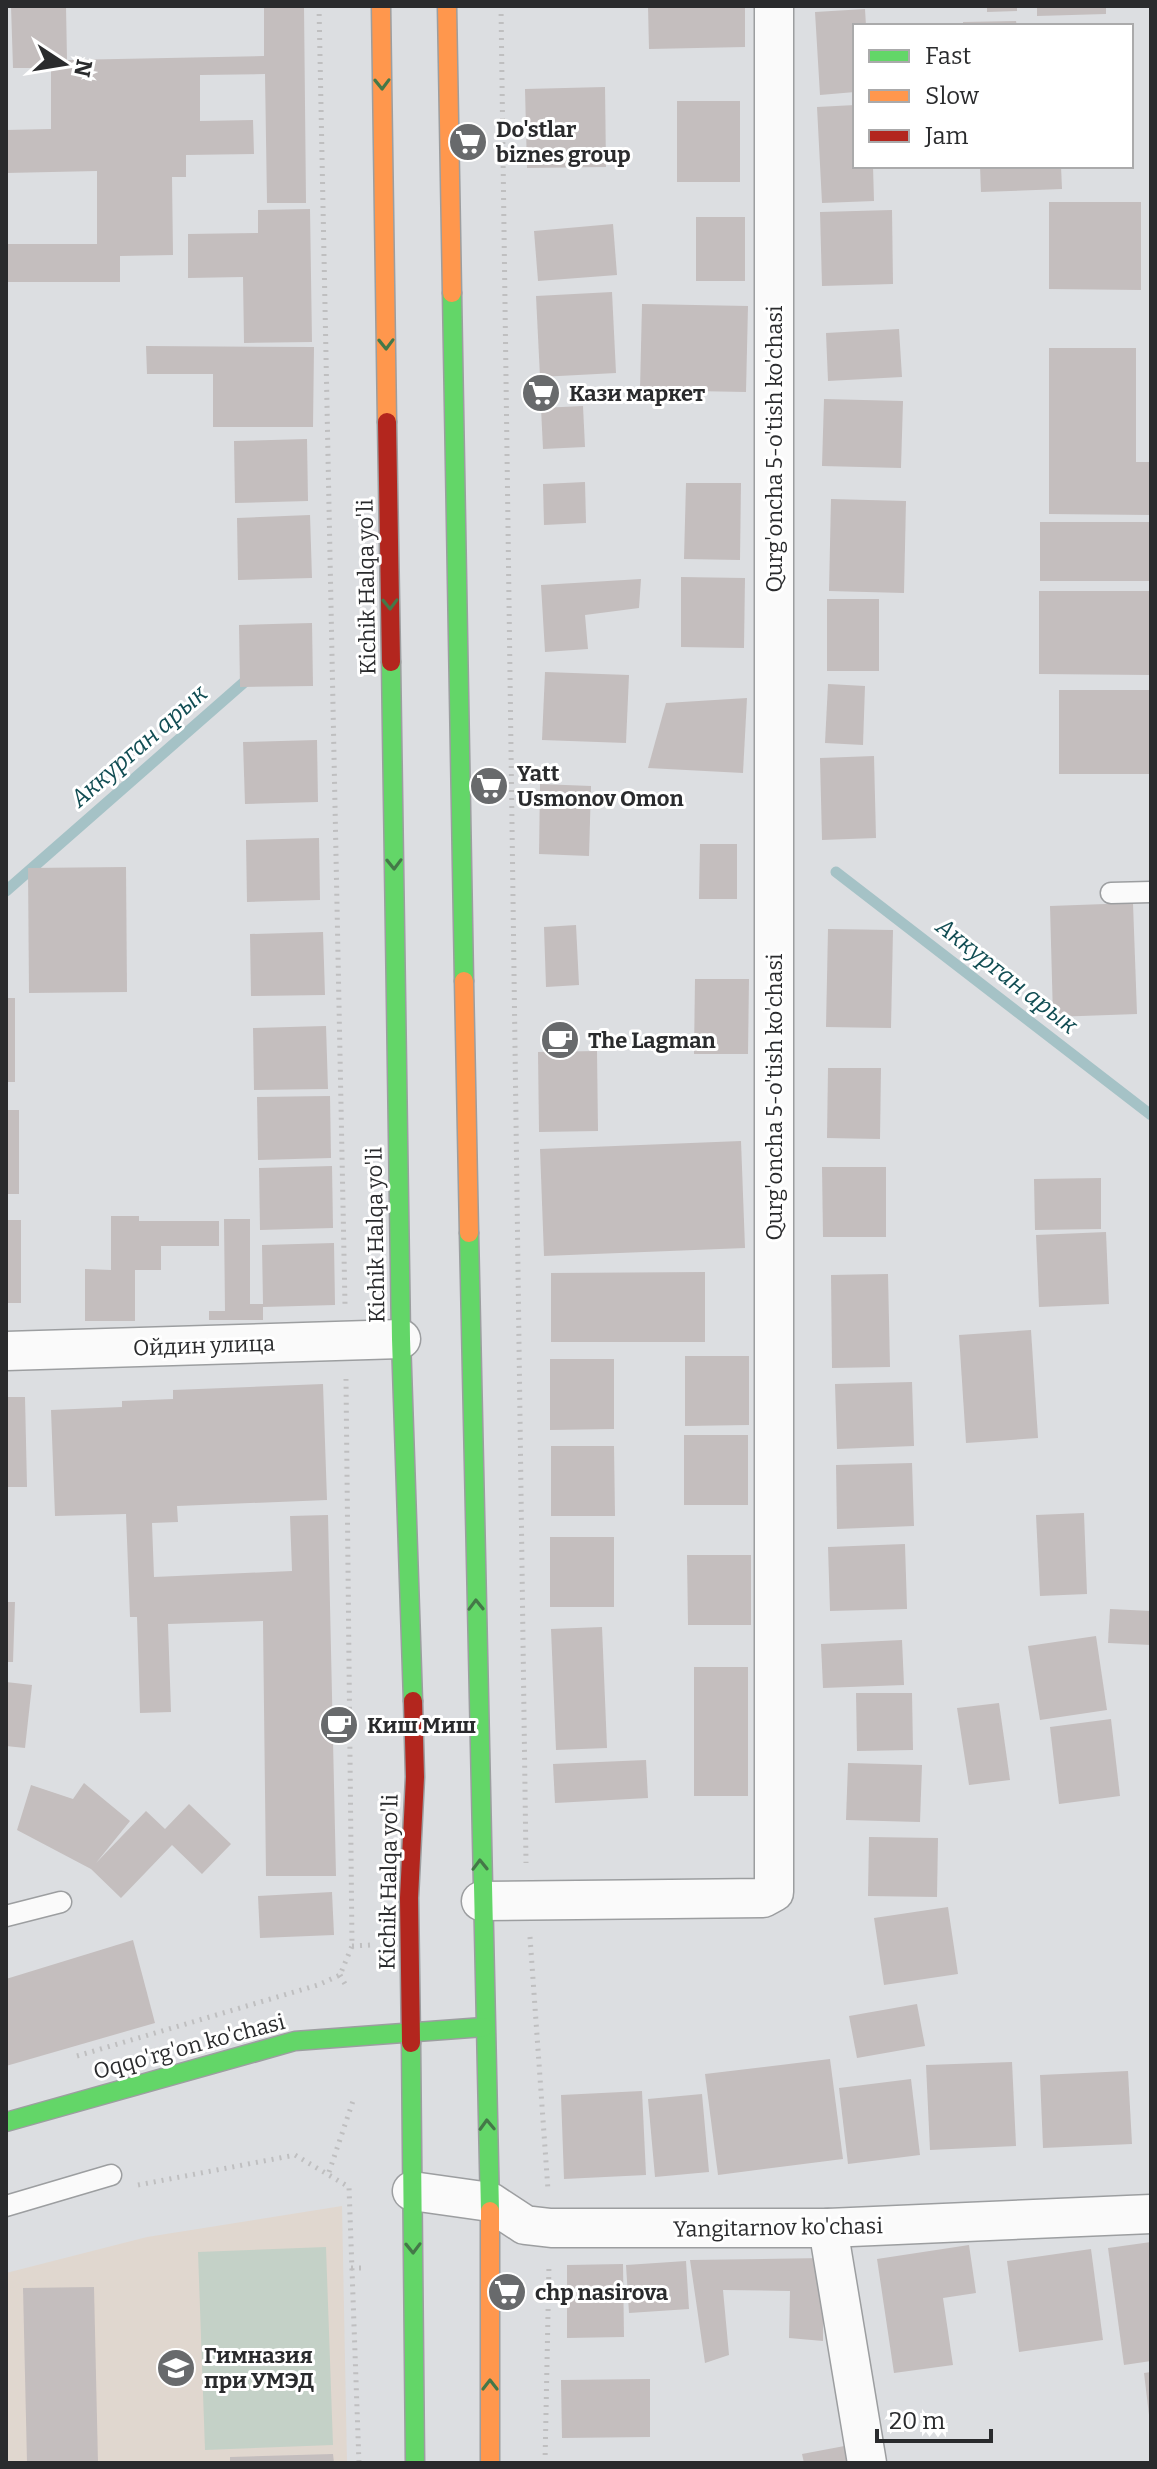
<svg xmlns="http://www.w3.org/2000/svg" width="1157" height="2469" font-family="Bitter,serif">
	<rect width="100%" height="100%" fill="#dcdee1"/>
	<path fill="#e0d7cf" d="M342,2206l5,257h-341v-190l141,-36z"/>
	<path fill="#c4d1c7" d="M326,2247l7,198 -128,5 -7,-198z"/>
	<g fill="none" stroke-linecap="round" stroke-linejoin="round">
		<g stroke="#a5c2c6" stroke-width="11">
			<path d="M836,872l315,243"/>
			<path d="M6,891l243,-213"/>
		</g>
	</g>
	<g fill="#c4bebe">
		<path d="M11,6h55l1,54 197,-4v-50h40l2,197h-39l-2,-129 -65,1v46l53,-1 1,34 -68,1v22h-14l1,78 -53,1v26h-114v-38h91v-73l-91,2v-43l45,-1v-61h-38z"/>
		<path d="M648,6h97v41l-96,2z"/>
		<path d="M987,6h30v5l-30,1z"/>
		<path d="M1037,6h69v8l-69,2z"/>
		<path d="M865,9l1,17h-11v66l-35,3 -5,-83z"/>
		<path d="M1016,21l1,5h-54v-4z"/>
		<path d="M605,87l1,80 -79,1 -2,-79z"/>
		<rect x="677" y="101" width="63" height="81"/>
		<path d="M855,105v61h18l1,35 -52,2 -5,-96z"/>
		<path d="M980,166h81l1,23 -81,3z"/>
		<path d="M1049,202h92v88l-92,-1z"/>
		<path d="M310,209l2,133 -68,1 -1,-66 -55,1v-44l70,-1v-23z"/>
		<path d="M892,210l1,74 -71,2 -2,-74z"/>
		<rect x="696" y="217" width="49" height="64"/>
		<path d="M613,224l4,51 -79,6 -4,-50z"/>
		<path d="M612,292l4,81 -76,4 -4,-81z"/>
		<path d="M642,304l106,2 -2,86 -106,-2z"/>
		<path d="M899,329l3,48 -74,4 -2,-48z"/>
		<path d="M146,346l168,1 -1,80h-100v-53h-66z"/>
		<path d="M1049,348h87v114h15v53l-102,-1z"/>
		<path d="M824,399l79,2 -2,67 -79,-2z"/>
		<path d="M583,406l2,41 -42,2 -2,-41z"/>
		<path d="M307,439l1,62 -73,2 -1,-62z"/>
		<path d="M585,482l1,41 -42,2 -1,-41z"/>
		<path d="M686,483h55l-1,77 -56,-1z"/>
		<path d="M831,499l75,2 -2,92 -75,-2z"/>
		<path d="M310,515l2,63 -74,2 -1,-62z"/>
		<rect x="1040" y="522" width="111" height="59"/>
		<path d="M681,577l64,1 -1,70 -63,-1z"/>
		<path d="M641,579l-2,29 -54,7 3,34 -43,3 -4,-67z"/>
		<path d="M1039,591h112v84l-112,-1z"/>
		<rect x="827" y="599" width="52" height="72"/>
		<path d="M312,623l1,63 -73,1 -1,-62z"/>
		<path d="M545,672l84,3 -3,68 -84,-3z"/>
		<path d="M828,684l37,2 -2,59 -38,-2z"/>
		<rect x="1059" y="690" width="92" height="84"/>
		<path d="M747,698l-4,75 -95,-5 18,-65z"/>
		<path d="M317,740l1,62 -73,2 -2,-62z"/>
		<path d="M874,756l2,82 -54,2 -2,-82z"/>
		<path d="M540,784l51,2 -2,70 -50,-2z"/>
		<path d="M319,838l1,62 -73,2 -1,-62z"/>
		<path d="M700,844h37v55h-38z"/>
		<path d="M126,867l1,125 -98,1 -1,-125z"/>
		<path d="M1133,903l4,111 -84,3 -3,-111z"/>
		<path d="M576,925l3,60 -33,2 -2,-60z"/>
		<path d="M828,929l65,1 -2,98 -65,-1z"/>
		<path d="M323,932l2,63 -74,1 -1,-62z"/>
		<path d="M695,979h54l-1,75h-54z"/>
		<rect x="6" y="998" width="9" height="84"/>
		<path d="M326,1026l2,63 -74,1 -1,-62z"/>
		<path d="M597,1051l1,80 -59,1 -1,-80z"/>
		<path d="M828,1068h53l-1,71 -53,-1z"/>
		<path d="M330,1096l1,62 -73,2 -1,-63z"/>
		<rect x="6" y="1110" width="13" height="84"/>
		<path d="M741,1141l4,107 -201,8 -4,-107z"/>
		<path d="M332,1166l1,62 -73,2 -1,-62z"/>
		<path d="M822,1167h64v70h-63z"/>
		<path d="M1101,1178v51l-66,1 -1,-51z"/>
		<path d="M111,1216h28v5h80v25h-58v24h-26v51h-50v-52l26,1z"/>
		<path d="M224,1219h26v85h13l-1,-59 72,-2 1,62 -72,2v13h-54v-9h16z"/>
		<rect x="6" y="1220" width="15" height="83"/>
		<path d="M1106,1232l3,72 -70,3 -3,-72z"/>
		<path d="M705,1272v70h-154v-69z"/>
		<path d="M888,1274l2,93 -58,1 -1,-93z"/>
		<path d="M1031,1330l7,108 -72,5 -7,-108z"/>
		<path d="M685,1356h64v69l-64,1z"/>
		<path d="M550,1359h64v70l-64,1z"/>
		<path d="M912,1382l2,64 -77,3 -2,-65z"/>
		<path d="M323,1384l4,116 -150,6 1,16 -26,1 2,54 138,-6 -2,-55 38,-1 8,361h-70l-3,-255 -95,3 3,88 -31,1 -3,-96h-7l-4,-103 -71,2 -4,-106 71,-3v-6l51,-2v-9z"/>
		<path d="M6,1397h19l2,90h-21z"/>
		<rect x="684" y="1435" width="64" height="70"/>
		<path d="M551,1446h63l1,70h-64z"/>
		<path d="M912,1463l2,63 -77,3 -1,-64z"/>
		<path d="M1084,1513l3,81 -47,2 -4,-81z"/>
		<rect x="550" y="1537" width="64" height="70"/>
		<path d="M905,1544l2,65 -77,2 -2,-64z"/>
		<path d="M687,1555h64v70h-63z"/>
		<path d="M6,1602h9l-2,60h-7z"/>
		<path d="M1110,1609l41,2v34l-43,-2z"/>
		<path d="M602,1627l5,121 -51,2 -5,-121z"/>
		<path d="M1096,1636l11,74 -67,10 -12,-74z"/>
		<path d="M902,1640l2,45 -81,3 -2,-44z"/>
		<rect x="694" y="1667" width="54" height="129"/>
		<path d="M6,1682l26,3 -7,63 -19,-2z"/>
		<path d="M856,1693h56l1,57 -56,1z"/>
		<path d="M999,1703l11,77 -41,5 -12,-77z"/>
		<path d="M1111,1719l9,77 -61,8 -9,-77z"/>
		<path d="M646,1760l2,38 -93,5 -2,-39z"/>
		<path d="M848,1763l74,2 -2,57 -74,-2z"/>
		<path d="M84,1783l46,38 -34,42 50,-52 19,18 24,-25 42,40 -29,30 -30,-29 -51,53 -30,-29 -74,-39 14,-45 42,14z"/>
		<path d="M869,1837l69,1 -1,59 -69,-1z"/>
		<path d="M332,1892l2,43 -74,3 -2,-42z"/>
		<path d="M948,1907l10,67 -74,11 -10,-67z"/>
		<path d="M133,1940l22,83 -149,43v-87z"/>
		<path d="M917,2004l8,42 -68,12 -8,-42z"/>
		<path d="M830,2059l13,100 -125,16 -13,-101z"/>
		<path d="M1012,2062l4,84 -86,4 -4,-85z"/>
		<path d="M1128,2071l4,73 -89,4 -3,-73z"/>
		<path d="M911,2079l9,76 -72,9 -9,-76z"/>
		<path d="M642,2091l4,84 -82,4 -3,-84z"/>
		<path d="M702,2094l7,78 -54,5 -7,-78z"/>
		<path d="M1151,2242v119l-27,4 -16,-117z"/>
		<path d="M969,2245l7,48 -33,5 10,67 -59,8 -17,-114z"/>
		<path d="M1091,2249l12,91 -84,12 -12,-91z"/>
		<path d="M823,2258v83l-34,-3 1,-47 -67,-1 6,65 -24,8 -15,-103z"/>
		<path d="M686,2261l3,48 -60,4 -3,-48z"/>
		<path d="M623,2264l1,73 -57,1v-73z"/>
		<path d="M94,2287l4,176h-71l-4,-175z"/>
		<path d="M1151,2372v43h-2l-5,-42z"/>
		<path d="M650,2379v58l-88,1 -1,-58z"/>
		<path d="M855,2444l3,19h-54l-2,-9z"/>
		<path d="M333,2454l1,9h-104v-6z"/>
	</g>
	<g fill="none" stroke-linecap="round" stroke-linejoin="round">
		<g stroke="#9c9ea0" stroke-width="23">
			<g id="lane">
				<path d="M1111,893l40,-1"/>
				<path d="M6,1916l55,-14"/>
				<path d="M6,2206l105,-31"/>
			</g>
		</g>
		<g stroke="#9c9ea0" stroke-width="41">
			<g id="street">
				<path d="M6,1351l395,-12"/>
				<path d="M481,1901l282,-3 11,-6v-1886"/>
				<path d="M412,2191l78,11 35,23 26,3h277l323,-14"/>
				<path d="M828,2228l39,235"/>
			</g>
		</g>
		<g stroke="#9c9ea0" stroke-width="21">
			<g id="fast">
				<path d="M452,293l12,688"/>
				<path d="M391,662l10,677 12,362"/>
				<path d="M469,1233l21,978"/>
				<path d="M411,2043l4,420"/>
				<path d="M6,2122l289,-81 189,-14"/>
			</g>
		</g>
		<g stroke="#9c9ea0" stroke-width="21">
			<g id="slow">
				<path d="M381,6l6,416"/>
				<path d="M447,6l5,287"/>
				<path d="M464,981l5,252"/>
				<path d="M490,2211v252"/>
			</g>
		</g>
		<g stroke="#9c9ea0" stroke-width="21">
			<g id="jam">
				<path d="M387,422l4,240"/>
				<path d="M411,2043l-2,-145 6,-121 -2,-76"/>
			</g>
		</g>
		<g stroke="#bfbfc0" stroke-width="5" stroke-dasharray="2 6" stroke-linecap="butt">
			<path d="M319,6l26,1299"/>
			<path d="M501,6l25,1857"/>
			<path d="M530,1937l18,253"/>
			<path d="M352,1946l19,-1"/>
			<path d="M340,1975l5,9"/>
			<path d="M77,2056l241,-71 22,-10 12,-29 -6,-567"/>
			<path d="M329,2172l25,-74"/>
			<path d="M138,2185l157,-30 54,32 10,276"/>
			<path d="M351,2268h14"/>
			<path d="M545,2463l4,-199"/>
		</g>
		<use href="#lane" stroke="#fafafa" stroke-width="20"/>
		<use href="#street" stroke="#fafafa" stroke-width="38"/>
		<use href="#fast" stroke="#63d668" stroke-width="18"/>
		<use href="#slow" stroke="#ff974d" stroke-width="18"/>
		<use href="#jam" stroke="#b3261e" stroke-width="18"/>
	</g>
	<defs><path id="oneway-chevron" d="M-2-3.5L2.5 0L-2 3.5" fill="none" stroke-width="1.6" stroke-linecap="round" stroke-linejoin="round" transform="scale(2)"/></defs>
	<g stroke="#447848">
		<use href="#oneway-chevron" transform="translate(382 84) rotate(89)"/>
		<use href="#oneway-chevron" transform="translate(386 344) rotate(89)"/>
		<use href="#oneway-chevron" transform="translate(390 604) rotate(89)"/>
		<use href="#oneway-chevron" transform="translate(394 864) rotate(89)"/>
		<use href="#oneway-chevron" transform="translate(476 1605) rotate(-91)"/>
		<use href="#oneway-chevron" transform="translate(480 1865) rotate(-91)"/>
		<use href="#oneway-chevron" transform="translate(487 2125) rotate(-92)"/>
		<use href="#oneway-chevron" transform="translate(413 2248) rotate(89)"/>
		<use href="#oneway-chevron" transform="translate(490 2385) rotate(-90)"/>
	</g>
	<defs>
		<g id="supermarket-disc" transform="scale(2)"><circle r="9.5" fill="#686a6c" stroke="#fff"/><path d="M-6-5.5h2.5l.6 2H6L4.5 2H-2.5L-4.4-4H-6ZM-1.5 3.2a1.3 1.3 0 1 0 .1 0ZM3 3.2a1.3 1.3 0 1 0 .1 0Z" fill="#fff"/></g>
		<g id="cafe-disc" transform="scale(2)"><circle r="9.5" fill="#686a6c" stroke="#fff"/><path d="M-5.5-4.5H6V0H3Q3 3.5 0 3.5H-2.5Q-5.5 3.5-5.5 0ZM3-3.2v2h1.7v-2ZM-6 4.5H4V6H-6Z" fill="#fff"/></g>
		<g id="school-disc" transform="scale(2)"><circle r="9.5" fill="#686a6c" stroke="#fff"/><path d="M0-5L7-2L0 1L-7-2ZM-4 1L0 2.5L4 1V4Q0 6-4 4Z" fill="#fff"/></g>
	</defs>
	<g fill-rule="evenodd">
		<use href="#supermarket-disc" x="468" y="142"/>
		<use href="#supermarket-disc" x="541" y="393"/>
		<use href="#supermarket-disc" x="489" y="786"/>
		<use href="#cafe-disc" x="560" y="1040"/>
		<use href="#cafe-disc" x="339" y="1725"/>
		<use href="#supermarket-disc" x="507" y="2292"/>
		<use href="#school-disc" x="176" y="2368"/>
	</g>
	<g text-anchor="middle" stroke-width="6" stroke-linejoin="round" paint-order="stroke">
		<g font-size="22" font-weight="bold" fill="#2a2b2d" stroke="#fff" text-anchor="start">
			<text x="496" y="137">Do'stlar<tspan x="496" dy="25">biznes group</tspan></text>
			<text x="569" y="401">Кази маркет</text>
			<text x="517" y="781">Yatt<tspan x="517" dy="25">Usmonov Omon</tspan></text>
			<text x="588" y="1048">The Lagman</text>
			<text x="367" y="1733">Киш Миш</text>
			<text x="535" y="2300">chp nasirova</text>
			<text x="204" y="2363">Гимназия<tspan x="204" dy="25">при УМЭД</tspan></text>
		</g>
		<g font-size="22" fill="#2a2b2d" stroke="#fff">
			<text transform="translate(774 449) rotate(-90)" y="8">Qurg'oncha 5-o'tish ko'chasi</text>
			<text transform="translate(366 587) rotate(-91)" y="8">Kichik Halqa yo'li</text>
			<text transform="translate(774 1097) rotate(-90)" y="8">Qurg'oncha 5-o'tish ko'chasi</text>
			<text transform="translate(375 1235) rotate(-91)" y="8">Kichik Halqa yo'li</text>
			<text transform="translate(204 1345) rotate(-2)" y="8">Ойдин улица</text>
			<text transform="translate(388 1882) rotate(-89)" y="8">Kichik Halqa yo'li</text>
			<text transform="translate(189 2046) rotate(-15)" y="8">Oqqo'rg'on ko'chasi</text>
			<text transform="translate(778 2227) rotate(-1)" y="8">Yangitarnov ko'chasi</text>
		</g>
		<g font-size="24" font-style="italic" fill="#114d53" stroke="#fff">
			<text transform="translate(139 746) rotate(-41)" y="8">Аккурган арык</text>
			<text transform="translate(1007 976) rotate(38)" y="8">Аккурган арык</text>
		</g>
	</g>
	<rect width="1157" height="2469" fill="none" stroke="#2a2b2d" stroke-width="16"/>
	<rect x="853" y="24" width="280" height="144" fill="#ffffff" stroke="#aaaaab" stroke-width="2"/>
	<rect x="869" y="50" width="40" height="12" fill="#63d668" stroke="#aaaaab" stroke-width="2"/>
	<text x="925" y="64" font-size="24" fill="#2a2b2d">Fast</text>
	<rect x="869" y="90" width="40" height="12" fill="#ff974d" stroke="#aaaaab" stroke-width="2"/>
	<text x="925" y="104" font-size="24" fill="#2a2b2d">Slow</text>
	<rect x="869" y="130" width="40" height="12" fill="#b3261e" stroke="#aaaaab" stroke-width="2"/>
	<text x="925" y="144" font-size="24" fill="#2a2b2d">Jam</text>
	<g transform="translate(64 64) rotate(102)" stroke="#ffffff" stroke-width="6" paint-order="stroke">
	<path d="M0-6L14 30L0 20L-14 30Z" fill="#2a2b2d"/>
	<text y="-12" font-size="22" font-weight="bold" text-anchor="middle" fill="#2a2b2d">N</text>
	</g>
	<path d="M877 2429v12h114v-12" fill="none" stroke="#2a2b2d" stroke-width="4"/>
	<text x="889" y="2429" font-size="24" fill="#2a2b2d" stroke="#ffffff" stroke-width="6" paint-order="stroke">20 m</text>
</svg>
